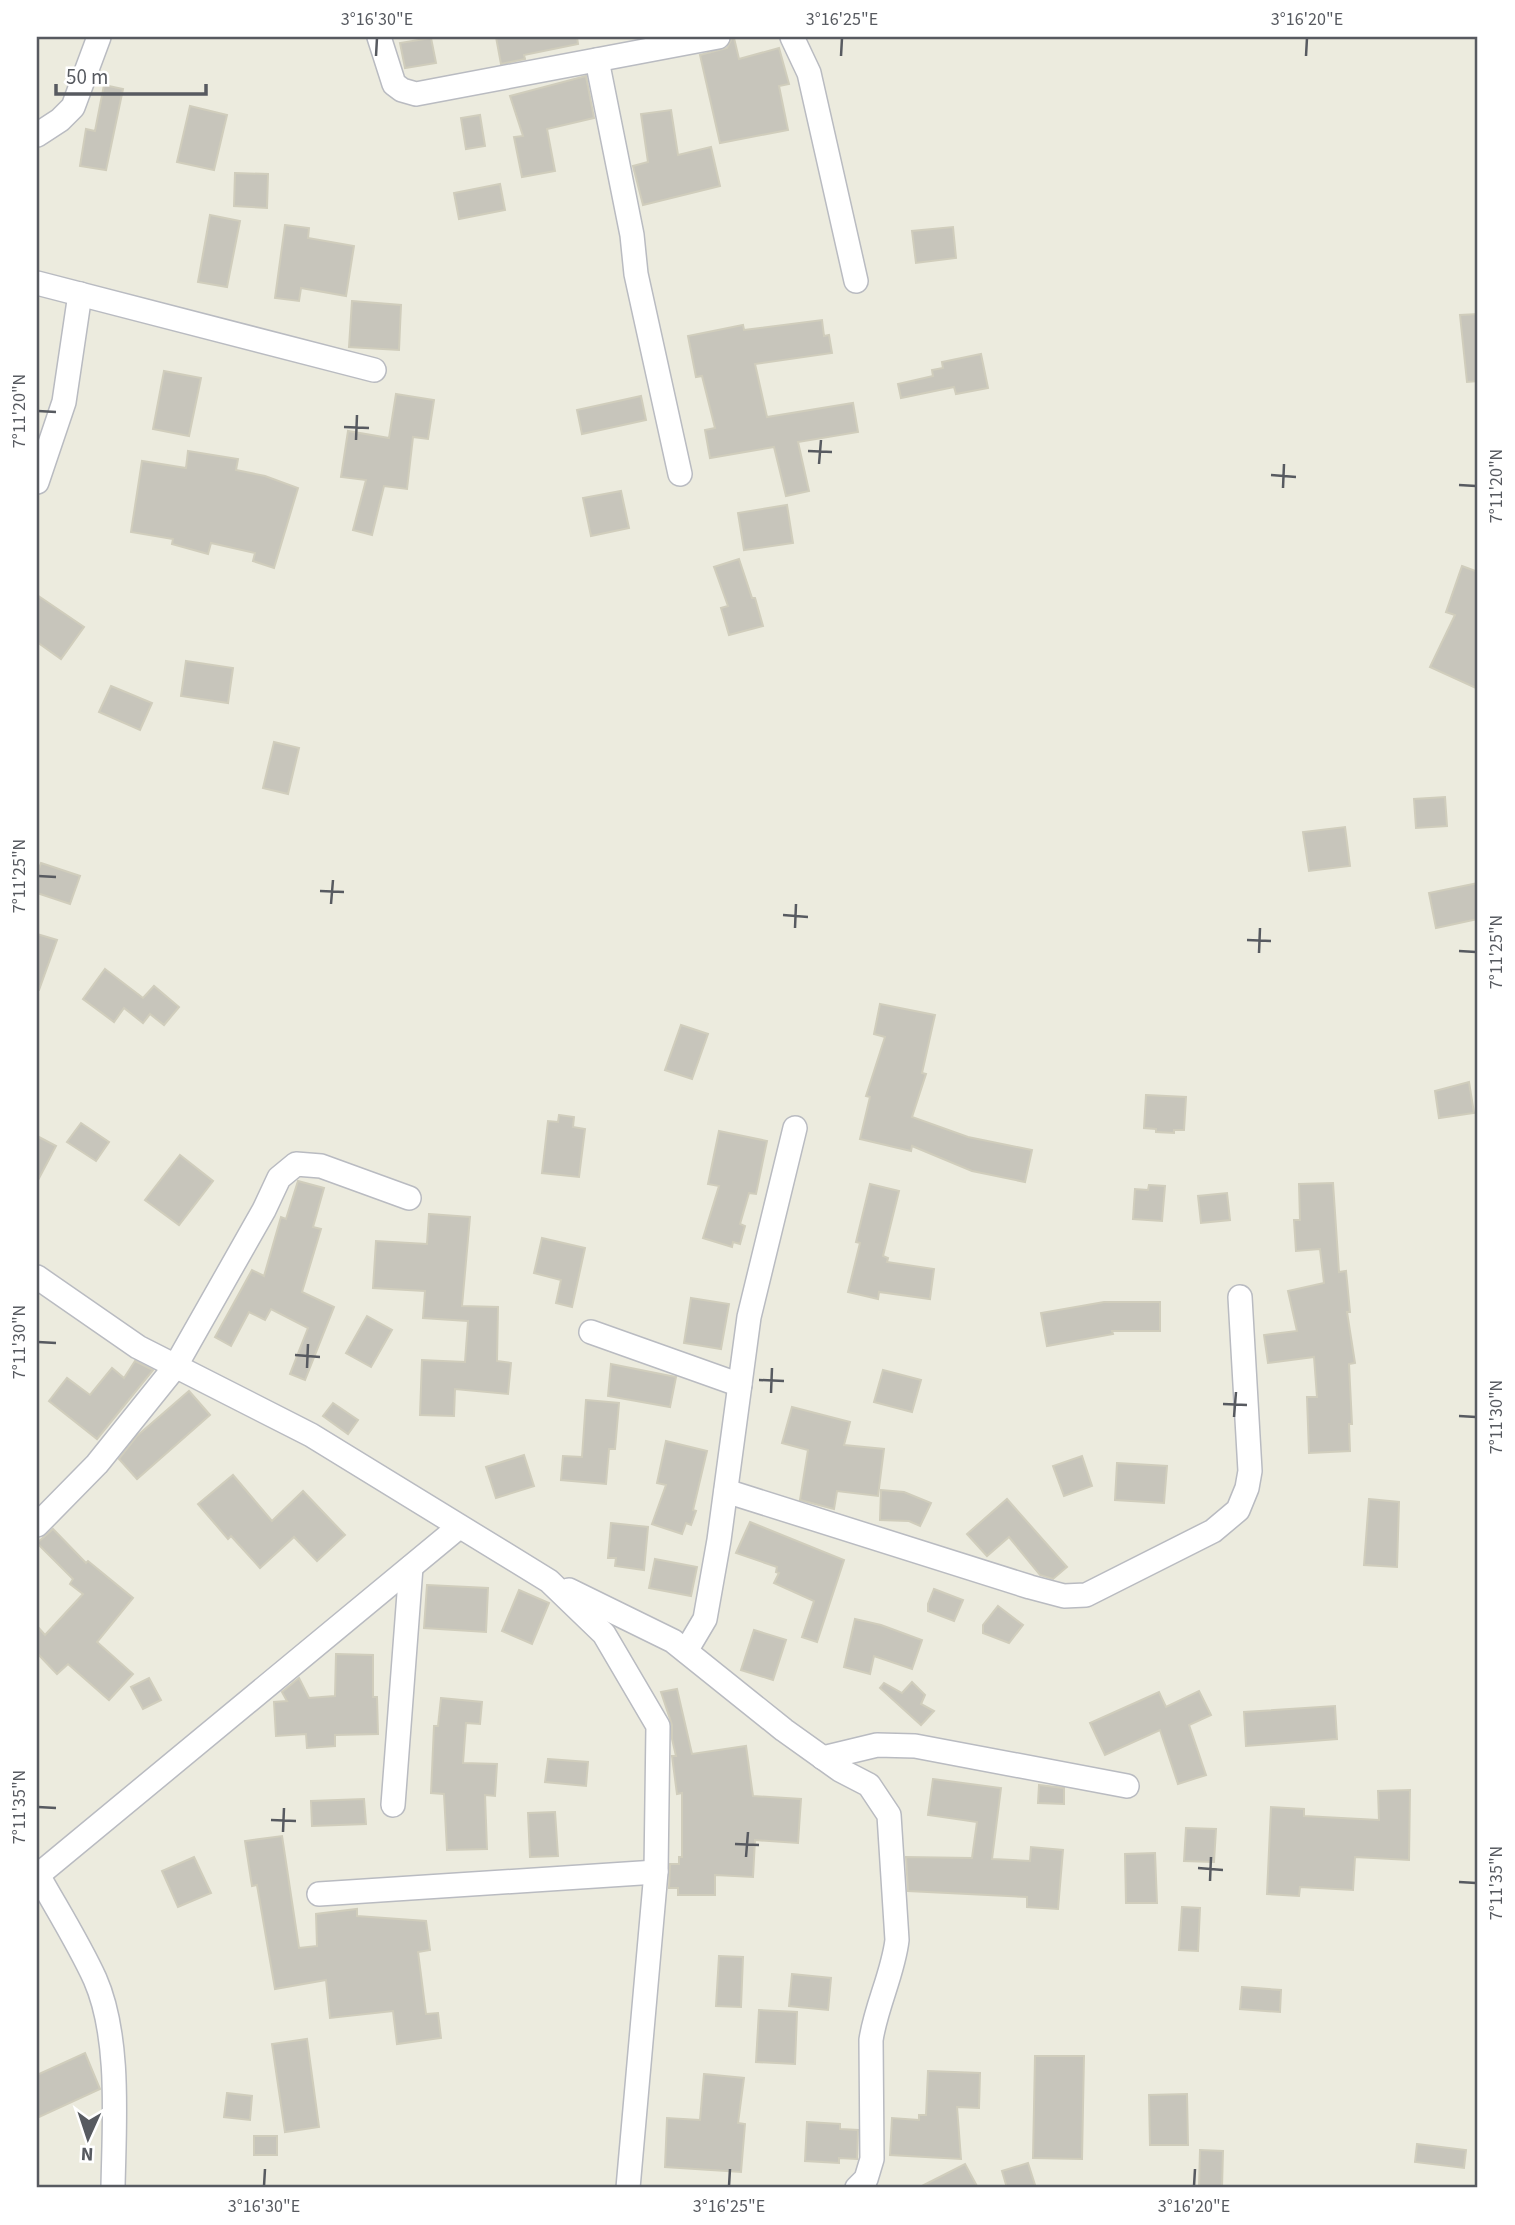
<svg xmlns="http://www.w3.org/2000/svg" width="1515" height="2225" font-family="'Source Sans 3',sans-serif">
	<rect width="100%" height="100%" fill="#ecebde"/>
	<g fill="#c7c5bb" stroke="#d0cdbc" stroke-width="2">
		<path d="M496,37h81l1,7 -54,11 1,4 -24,5z"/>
		<path d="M431,38l5,25 -31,5 -5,-25z"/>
		<path d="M732,38h2l5,21 40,-11 10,36 -10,2 9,44 -68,13 -20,-88 27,-7z"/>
		<path d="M586,76l8,42 -47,11 8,42 -33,6 -8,-40 9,-1 -13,-40z"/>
		<path d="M104,85l19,4 -17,81 -26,-4 6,-37 9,2z"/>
		<path d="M190,106l37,9 -13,55 -37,-8z"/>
		<path d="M671,110l7,45 33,-8 9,39 -77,19 -10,-39 15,-4 -7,-48z"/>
		<path d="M480,115l5,31 -19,3 -5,-31z"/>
		<path d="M235,173l33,1 -1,34 -33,-2z"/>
		<path d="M500,184l5,26 -46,9 -5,-26z"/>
		<path d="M210,215l30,6 -13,66 -29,-5z"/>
		<path d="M285,225l24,3 -1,10 46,8 -8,50 -45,-8 -2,13 -24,-3z"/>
		<path d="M953,227l3,31 -40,5 -4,-32z"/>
		<path d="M352,301l49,4 -2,45 -50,-3z"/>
		<path d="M1478,314v67l-11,1 -7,-67z"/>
		<path d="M822,320l2,16 5,-1 3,18 -77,11 12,53 86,-14 5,29 -60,10 11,49 -23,5 -12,-49 -64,11 -5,-28 10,-2 -13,-52 -6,1 -8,-41 55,-11 1,5z"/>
		<path d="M981,354l7,34 -32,6 -2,-7 -53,11 -3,-14 35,-8 -1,-6 11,-2 -1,-6z"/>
		<path d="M164,371l37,7 -12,58 -36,-7z"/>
		<path d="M396,394l38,6 -6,39 -15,-2 -6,52 -23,-3 -12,49 -19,-5 13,-50 -25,-3 7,-46 41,7z"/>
		<path d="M641,396l5,24 -64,14 -5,-24z"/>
		<path d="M188,451l50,8 -2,11 29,6 33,12 -24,80 -21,-7 2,-8 -44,-10 -3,11 -36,-10 1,-5 -42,-7 11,-71 44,7z"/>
		<path d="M621,491l8,37 -38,8 -8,-38z"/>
		<path d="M787,505l6,38 -49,7 -6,-37z"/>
		<path d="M739,559l13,39h3l8,28 -34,9 -8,-27 7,-2 -14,-39z"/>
		<path d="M1462,566l16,6v117l-48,-22 25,-52 -9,-3z"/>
		<path d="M37,595l47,32 -23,32 -24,-17z"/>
		<path d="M186,661l47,7 -5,35 -47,-7z"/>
		<path d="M111,686l41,17 -12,27 -41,-18z"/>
		<path d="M274,742l25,6 -11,46 -25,-6z"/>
		<path d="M1445,797l2,29 -31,2 -2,-29z"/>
		<path d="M1345,827l5,39 -41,5 -6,-39z"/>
		<path d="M41,863l39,13 -10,28 -33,-11v-19z"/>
		<path d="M1478,883v36l-42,9 -7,-35z"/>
		<path d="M37,934l20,6 -18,50h-2z"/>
		<path d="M105,969l38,29 11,-12 25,21 -15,18 -14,-11 -7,9 -19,-15 -10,14 -31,-23z"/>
		<path d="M880,1004l55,11 -13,58 4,1 -14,43 56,20 64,13 -7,32 -53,-11 -60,-25 -1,5 -51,-12 10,-42 -4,-1 19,-59 -11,-3z"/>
		<path d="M681,1025l27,9 -16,45 -27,-9z"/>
		<path d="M1469,1082l5,31 -35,5 -4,-27z"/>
		<path d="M1146,1095l40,2 -2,33h-10v3l-18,-1v-3l-12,-1z"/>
		<path d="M559,1115l15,2 -1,10 12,2 -6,48 -37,-4 6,-52 10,1z"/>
		<path d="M81,1123l28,19 -13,19 -29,-19z"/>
		<path d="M719,1131l48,10 -11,53 -7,-1 -9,31 5,2 -5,18 -7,-2 -1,5 -29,-9 16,-52 -11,-2z"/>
		<path d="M37,1136l19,10 -19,36z"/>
		<path d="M180,1155l33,26 -34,44 -34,-25z"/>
		<path d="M298,1181l26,7 -11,39 8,2 -19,63 32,15 -29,73 -15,-6 18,-46 -37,-19 -6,11 -16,-8 -18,34 -16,-9 37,-67 12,6 17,-59 5,2z"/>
		<path d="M1333,1183l6,89 7,-1 4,41h-3l8,51 -6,1 3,60h-3l1,27 -41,2 -2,-56h10l-3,-40 -46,6 -4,-28 33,-4 -9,-40 36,-8 -4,-34 -24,2 -2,-31h6l-1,-36z"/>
		<path d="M870,1184l29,7 -16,65 5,2 -1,4 47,7 -4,30 -51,-7 -1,7 -30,-7 12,-49 -4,-1z"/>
		<path d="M1149,1185l16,1 -3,35 -29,-2 2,-30 13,1z"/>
		<path d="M1227,1193l3,27 -29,3 -3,-27z"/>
		<path d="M429,1214l41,3 -8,89 36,1 -1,54 14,2 -3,31 -53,-5 -1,27 -34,-1 2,-55 43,2 3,-41 -45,-3 2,-27 -52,-3 3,-47 51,3z"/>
		<path d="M542,1238l43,10 -13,59 -16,-4 5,-23 -27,-7z"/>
		<path d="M691,1298l38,6 -8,45 -37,-6z"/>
		<path d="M1104,1302h56v29h-48l1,3 -66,12 -6,-33z"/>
		<path d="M367,1316l25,14 -21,37 -25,-14z"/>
		<path d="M135,1361l18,9 -56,69 -48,-38 18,-23 23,17 22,-27 12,10z"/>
		<path d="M611,1364l65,13 -6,30 -62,-11z"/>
		<path d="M883,1370l38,10 -9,32 -38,-10z"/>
		<path d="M189,1391l21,24 -73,64 -18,-20 18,-23z"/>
		<path d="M586,1400l33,3 -4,46h-6l-3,35 -45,-4 2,-24 19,1z"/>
		<path d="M333,1403l25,17 -10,14 -25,-18z"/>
		<path d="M792,1407l58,15 -6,23 40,4 -6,47 -41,-5 -3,18 -34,-9 8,-50 -26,-7z"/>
		<path d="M666,1441l41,10 -14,59 3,1 -5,14 -5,-2 -4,11 -30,-10 14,-39 -9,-2z"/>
		<path d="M524,1455l10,31 -38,12 -10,-31z"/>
		<path d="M1082,1456l10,30 -28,10 -11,-30z"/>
		<path d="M1117,1463l50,3 -3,37 -49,-3z"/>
		<path d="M233,1475l39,46 31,-30 42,44 -28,26 -23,-24 -34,31 -29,-32 -3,3 -30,-35z"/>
		<path d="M881,1490l23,2 27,11 -11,23 -11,-5 -29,-1z"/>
		<path d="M1007,1499l60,68 -14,12 -13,-4 -31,-38 -22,19 -20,-22z"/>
		<path d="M1369,1499l30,3 -2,65 -33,-2z"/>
		<path d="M750,1522l94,38 -27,82 -15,-5 12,-36 -40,-18 5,-10 -3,-1 1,-5 -41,-14z"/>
		<path d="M611,1523l37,4 -4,43 -29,-4 1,-8h-8z"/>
		<path d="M53,1529l33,34 2,-2 45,37 -36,44 36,32 -24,26 -41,-36 -11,10 -20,-21v-27l8,9 38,-41 -13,-10 3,-5 -36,-36z"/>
		<path d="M655,1559l42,8 -6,29 -42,-8z"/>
		<path d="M427,1585l61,3 -2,44 -62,-4z"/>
		<path d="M934,1589l29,11 -9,21 -26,-10v-7z"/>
		<path d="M519,1590l30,13 -17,41 -30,-13z"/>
		<path d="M998,1606l25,19 -14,18 -26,-10v-8z"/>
		<path d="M855,1619l26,6 41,15 -10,29 -38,-13 -4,18 -26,-7z"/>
		<path d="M754,1630l32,10 -13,40 -32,-10z"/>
		<path d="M336,1654l37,1v42h4l1,37 -43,1v11l-28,2 -1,-14 -30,2 -2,-34 13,-1 -5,-9 17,-14 10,20 26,-2z"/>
		<path d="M149,1678l12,22 -18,9 -12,-22z"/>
		<path d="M912,1682l13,13 -4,9 13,7 -13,14 -41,-37 4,-5 18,10z"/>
		<path d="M677,1689l15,65 54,-8 7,50 48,3 -3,44 -43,-3 -2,37 -38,-2v20h-37v-7h-9l1,-24h9v-7h3v-64l-5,1 -5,-38h4l-4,-17v-14l-11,-33z"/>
		<path d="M1199,1691l12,24 -22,10 17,50 -28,9 -18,-54 -55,25 -15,-32 69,-31 7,15z"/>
		<path d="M441,1698l41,4 -2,22 -14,-1 -3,40 34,1 -2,32 -10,-1 2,54 -40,1 -3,-56 -13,-1 3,-67h4z"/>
		<path d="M1335,1706l2,33 -91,7 -2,-34z"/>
		<path d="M548,1759l40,3 -2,24 -41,-4z"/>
		<path d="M933,1779l68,9 -9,71 38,2 1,-14 32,3 -5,59 -31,-2v-10l-119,-6 -2,-34 66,1 5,-36 -49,-7z"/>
		<path d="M1039,1785l25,3v16l-26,-1z"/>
		<path d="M1410,1790l-1,70 -54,-3 -2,33 -53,-3 -1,9 -32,-2 4,-87 33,2v7l75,4 -1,-29z"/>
		<path d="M364,1799l2,25 -54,2 -1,-25z"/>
		<path d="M555,1812l3,44 -28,1 -2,-44z"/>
		<path d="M1186,1828l30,1 -2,33 -30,-1z"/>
		<path d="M282,1836l17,112 18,-2 -1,-32 41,-5v7l69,5 4,29 -12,2 8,62 12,-1 3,25 -44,6 -4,-33 -63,7 -4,-38 -51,9 -18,-104 -5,1 -7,-45z"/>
		<path d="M1155,1853l2,50h-31l-1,-49z"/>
		<path d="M194,1857l17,36 -33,14 -16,-36z"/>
		<path d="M1182,1907l18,1 -2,43 -19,-1z"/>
		<path d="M719,1956l24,1 -2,50 -25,-1z"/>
		<path d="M792,1974l39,4 -3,32 -39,-4z"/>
		<path d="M1242,1987l39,3 -1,22 -40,-3z"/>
		<path d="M759,2010l38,2 -2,52 -39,-2z"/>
		<path d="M307,2039l12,88 -34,5 -13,-88z"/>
		<path d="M85,2053l15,36 -63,29v-43z"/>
		<path d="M1035,2056h49l-2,103 -49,-1z"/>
		<path d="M928,2071l52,2 -1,35 -22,-1 4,52 -71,-4 2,-37 27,2v-5h7z"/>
		<path d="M704,2074l40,4 -6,45 7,1 -4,48 -76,-5 2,-49 33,2z"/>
		<path d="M227,2093l25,3 -2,24 -26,-3z"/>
		<path d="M1187,2094l1,51h-38l-1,-50z"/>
		<path d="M807,2122l33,2v5l18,1 -1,29 -18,-1v5l-34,-2z"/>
		<rect x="254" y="2136" width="23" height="19"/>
		<path d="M1417,2144l49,6 -2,18 -49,-6z"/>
		<path d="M1200,2150l23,1 -1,37h-23z"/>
		<path d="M1028,2163l8,25h-29l-5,-17z"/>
		<path d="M965,2164l13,24h-60z"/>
	</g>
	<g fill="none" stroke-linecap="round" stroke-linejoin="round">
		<g stroke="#b9bbc1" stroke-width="26">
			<g id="street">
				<path d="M379,37l15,47 8,6 14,4 302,-57"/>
				<path d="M792,37l17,36 47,208"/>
				<path d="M597,60l35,175 4,39 44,200"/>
				<path d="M37,135l23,-15 13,-13 26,-70"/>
				<path d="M37,283l337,87"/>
				<path d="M37,482l27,-80 16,-108"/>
				<path d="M37,1277l101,70 173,88 238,146 55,53 54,92 -2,146 -28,316"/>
				<path d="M591,1332l149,53"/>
				<path d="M726,1491l304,96 34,9 22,-1 127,-64 25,-21 9,-22 3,-17 -10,-174"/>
				<path d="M37,1525l60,-61 78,-97 89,-157 15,-32 17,-14 25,2 88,32"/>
				<path d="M569,1590l104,51 111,89 56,40 29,15 20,30 8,125c-4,34 -21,66 -26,100l1,119 -6,20 -9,9"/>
				<path d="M686,1651l19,-32 14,-79 30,-223 46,-189"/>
				<path d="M823,1758l54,-13 38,1 212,40"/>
				<path d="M393,1805l18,-238"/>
				<path d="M38,1875c19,34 41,69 57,104 26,59 19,146 18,209"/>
				<path d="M37,1876l422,-349"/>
				<path d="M319,1894l337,-22"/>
			</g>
		</g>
		<use href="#street" stroke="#fff" stroke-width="23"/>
	</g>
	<path fill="none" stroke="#575a60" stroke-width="2.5" d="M376,56l1,-18M841,56l1,-18M1306,56l1,-18M38,411l18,1M344,427l25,1M356,440l1,-25M808,451l24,1M819,464l2,-24M1271,475l25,2M1459,485l17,1M1283,488l1,-24M38,876l18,1M320,891l24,1M331,904l2,-24M783,915l25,2M795,928l1,-24M1247,940l24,1M1459,951l17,1M1259,953l1,-25M38,1342l18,1M295,1355l25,2M307,1368l1,-24M759,1380l25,1M771,1393l1,-25M1223,1404l24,1M1459,1416l17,1M1234,1417l2,-25M38,1807l18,1M271,1820l25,1M283,1832l1,-24M735,1844l24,1M746,1857l2,-25M1198,1868l25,2M1210,1881l1,-24M1459,1882l17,1M264,2186l1,-17M729,2186l1,-17M1194,2186l1,-17"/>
	<rect width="1515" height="2225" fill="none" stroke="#ffffff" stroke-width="77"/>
	<g transform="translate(88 2138) rotate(183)" stroke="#ffffff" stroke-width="5" paint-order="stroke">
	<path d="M0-5L12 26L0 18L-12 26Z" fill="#575a60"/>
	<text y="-10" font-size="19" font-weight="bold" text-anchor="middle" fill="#575a60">N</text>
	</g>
	<path d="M56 84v10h150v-10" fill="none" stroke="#575a60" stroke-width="3.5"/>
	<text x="66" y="84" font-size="21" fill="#575a60" stroke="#ffffff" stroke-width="5" paint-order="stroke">50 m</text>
	<rect x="38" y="38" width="1438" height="2148" fill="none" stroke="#575a60" stroke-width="2.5"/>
	<g font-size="18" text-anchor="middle" fill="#575a60">
		<text x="377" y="25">3°16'30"E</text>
		<text x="842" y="25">3°16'25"E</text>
		<text x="1307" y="25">3°16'20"E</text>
		<text transform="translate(19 411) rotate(-90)" y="6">7°11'20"N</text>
		<text transform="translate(1496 486) rotate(-90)" y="6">7°11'20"N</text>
		<text transform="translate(19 876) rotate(-90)" y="6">7°11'25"N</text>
		<text transform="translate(1496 952) rotate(-90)" y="6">7°11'25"N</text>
		<text transform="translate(19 1342) rotate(-90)" y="6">7°11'30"N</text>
		<text transform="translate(1496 1417) rotate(-90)" y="6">7°11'30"N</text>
		<text transform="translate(19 1807) rotate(-90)" y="6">7°11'35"N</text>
		<text transform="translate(1496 1883) rotate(-90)" y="6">7°11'35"N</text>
		<text x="264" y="2212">3°16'30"E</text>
		<text x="729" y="2212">3°16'25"E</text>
		<text x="1194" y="2212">3°16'20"E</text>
	</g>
</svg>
